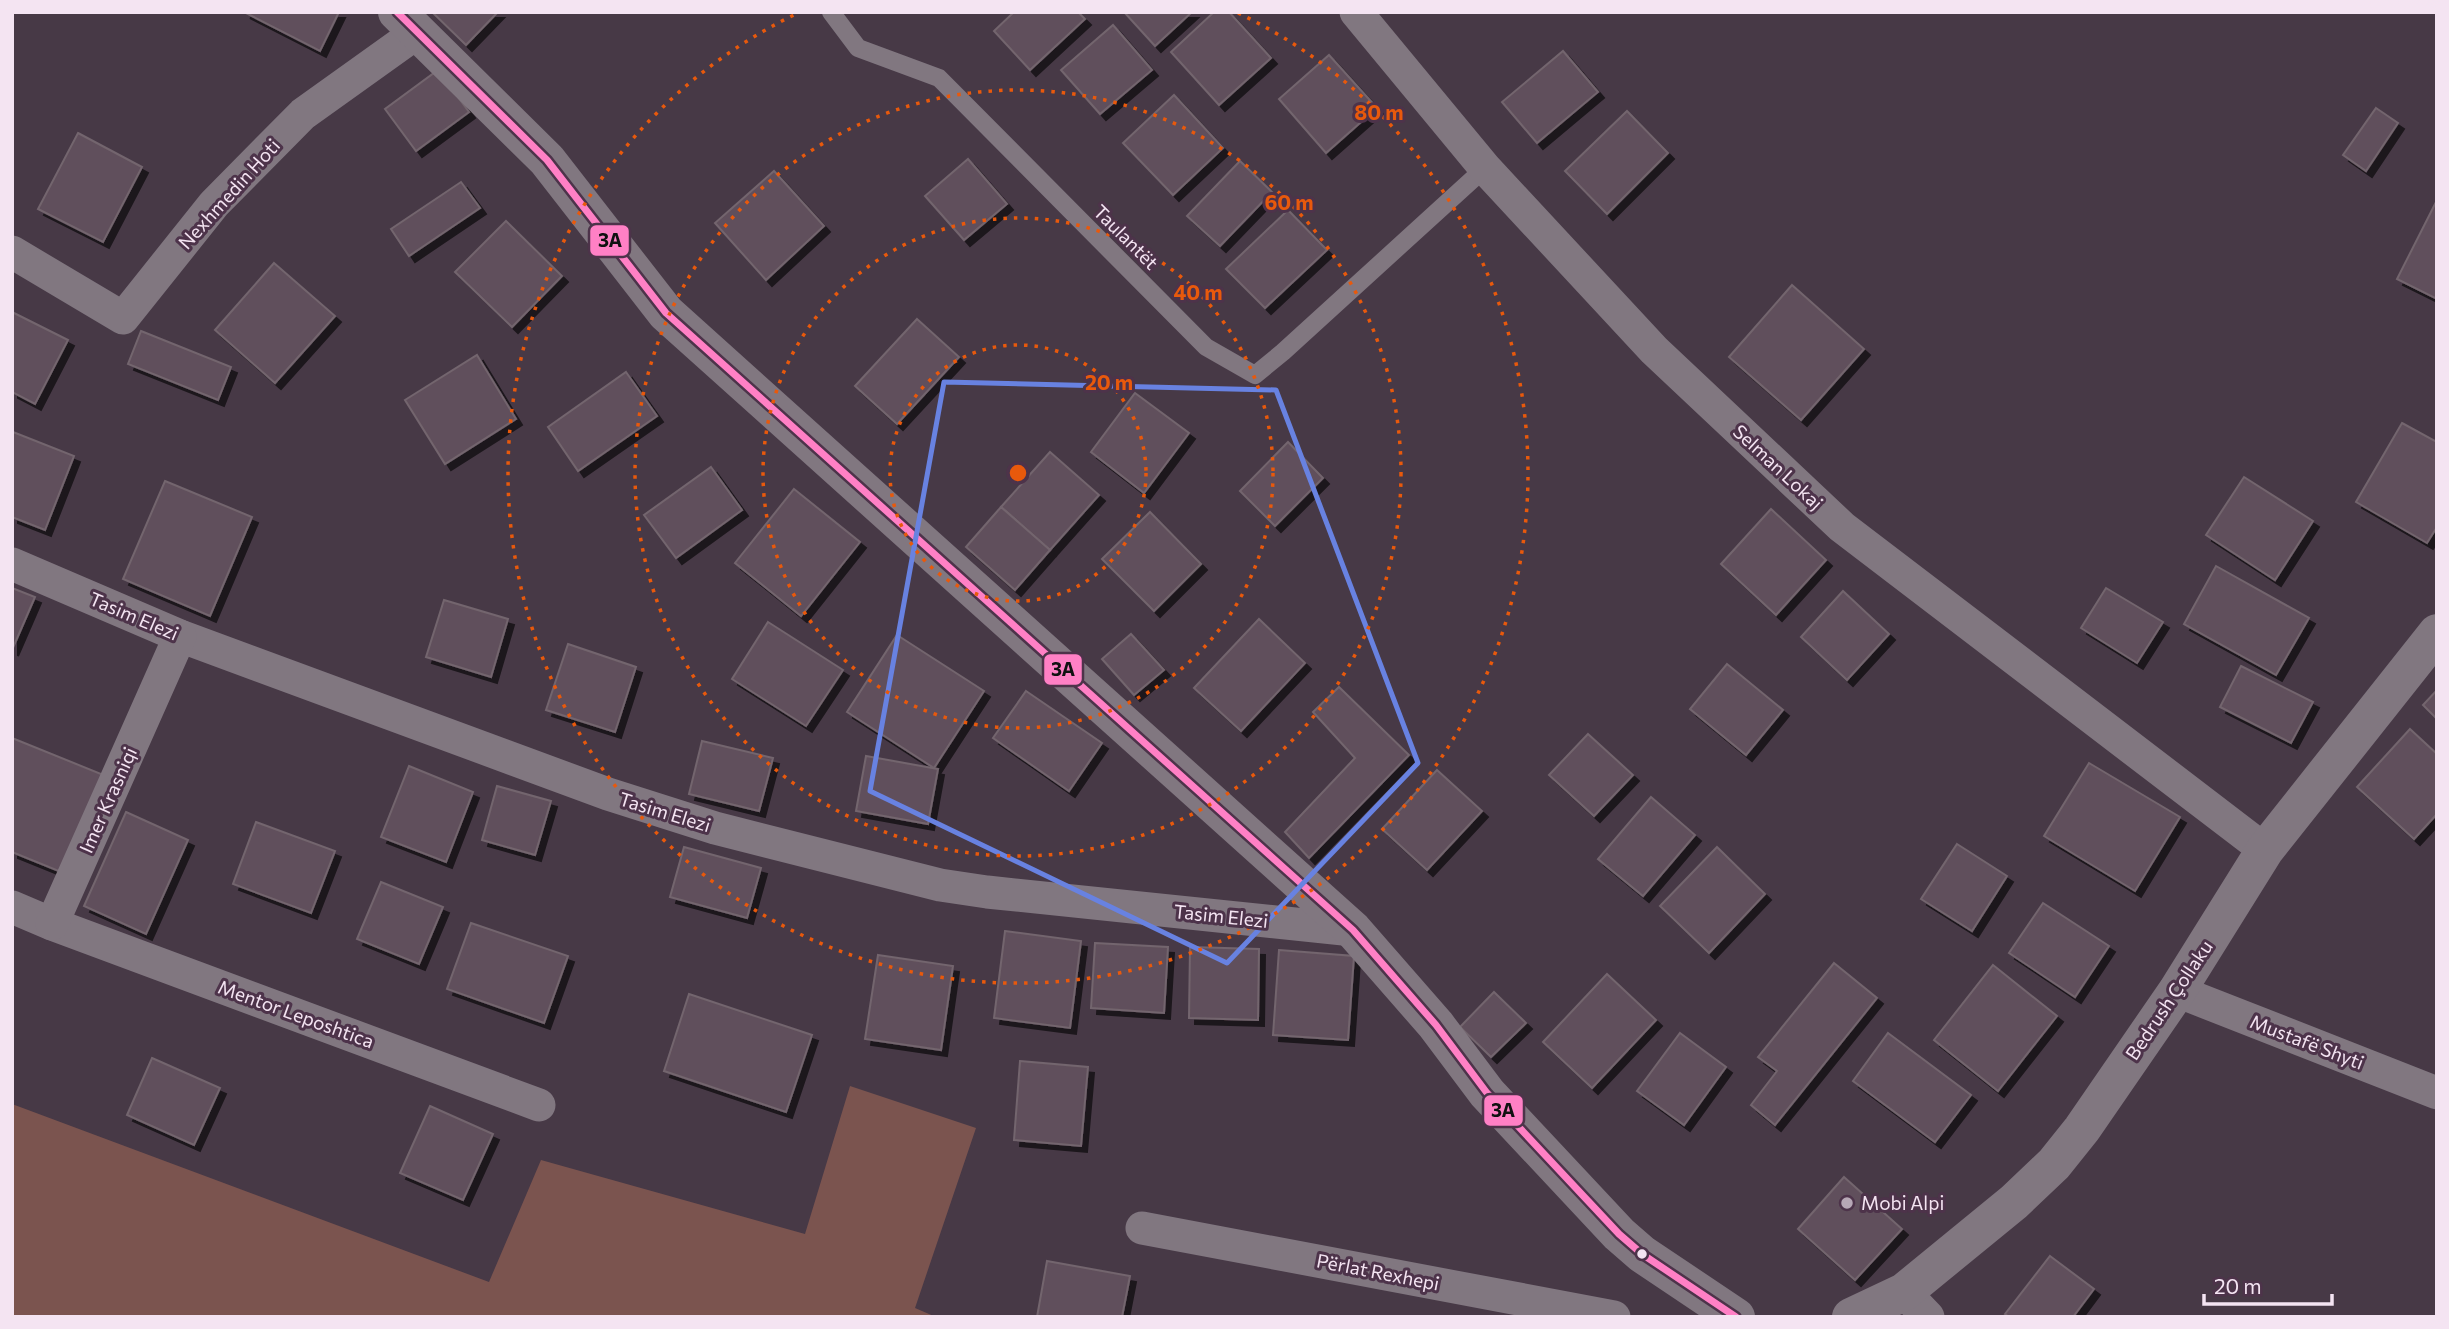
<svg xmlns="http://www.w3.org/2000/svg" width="2449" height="1329" font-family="Commissioner,sans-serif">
	<defs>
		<filter id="shadow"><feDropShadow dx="6" dy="6" stdDeviation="0" flood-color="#0009"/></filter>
	</defs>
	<rect width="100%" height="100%" fill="#473946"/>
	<path fill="#7b544f" d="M850,1086l126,42 -61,180 21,9h-924v-213l477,178 52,-122 264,74z"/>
	<g fill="#61505b" stroke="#73656e" stroke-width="2" filter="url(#shadow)">
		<path d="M244,12h95l-19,39z"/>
		<path d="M432,12h66l-32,33z"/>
		<path d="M1014,12h64l7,7 -55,51 -36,-39z"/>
		<path d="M1124,12h68l-37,34z"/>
		<path d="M1214,12h15l42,46 -52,47 -48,-53z"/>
		<path d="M1113,25l39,45 -52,44 -39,-44z"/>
		<path d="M1563,51l35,41 -61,51 -35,-41z"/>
		<path d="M1329,55l48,53 -51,45 -47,-54z"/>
		<path d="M438,70l31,42 -53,39 -31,-42z"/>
		<path d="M1174,95l49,53 -50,47 -50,-52z"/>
		<path d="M2376,108l22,15 -32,48 -23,-16z"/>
		<path d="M1627,111l41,42 -61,61 -42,-43z"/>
		<path d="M78,133l64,34 -39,75 -65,-33z"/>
		<path d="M968,159l39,45 -43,36 -39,-44z"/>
		<path d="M1240,161l32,31 -52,54 -33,-30z"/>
		<path d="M774,171l50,55 -58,54 -51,-57z"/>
		<path d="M461,182l19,26 -71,48 -18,-27z"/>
		<path d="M2436,202h1v97l-40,-20z"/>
		<path d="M1288,210l39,40 -62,58 -39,-39z"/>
		<path d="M506,221l56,55 -50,51 -57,-55z"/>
		<path d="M274,263l61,53 -60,67 -60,-53z"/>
		<path d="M1792,285l72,64 -63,71 -72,-63z"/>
		<path d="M12,312l56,28 -33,64 -23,-12z"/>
		<path d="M917,319l42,38 -62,67 -42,-38z"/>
		<path d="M141,331l90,36 -13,33 -90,-36z"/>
		<path d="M477,355l39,64 -71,45 -40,-64z"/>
		<path d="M626,372l31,44 -79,55 -30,-44z"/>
		<path d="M1135,393l54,40 -45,60 -53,-41z"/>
		<path d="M2402,423l35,19v85l-10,16 -71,-41z"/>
		<path d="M13,432l61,24 -29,74 -33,-13z"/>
		<path d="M1288,442l35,36 -48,48 -35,-35z"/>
		<path d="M1050,452l49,43 -49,55 -49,-43z"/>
		<path d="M711,467l31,43 -66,48 -32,-43z"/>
		<path d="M2244,477l69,44 -38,59 -69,-45z"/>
		<path d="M165,481l87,36 -42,99 -87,-37z"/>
		<path d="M794,489l66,53 -59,74 -66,-53z"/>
		<path d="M1001,507l49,43 -35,40 -49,-43z"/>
		<path d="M1771,509l55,51 -50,55 -55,-51z"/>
		<path d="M1150,512l51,52 -47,47 -52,-52z"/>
		<path d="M2216,566l93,52 -33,57 -92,-51z"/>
		<path d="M12,588l23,9 -23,53z"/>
		<path d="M2106,588l57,34 -26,41 -56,-35z"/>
		<path d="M1843,591l46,43 -42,46 -46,-43z"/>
		<path d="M444,600l64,19 -17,58 -65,-20z"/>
		<path d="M1259,619l46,44 -64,68 -47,-43z"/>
		<path d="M768,622l75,48 -37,56 -74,-47z"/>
		<path d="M1131,634l33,36 -30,25 -32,-36z"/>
		<path d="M897,635l87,56 -50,77 -87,-56z"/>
		<path d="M568,644l68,23 -21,65 -69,-22z"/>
		<path d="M1727,664l56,46 -37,45 -56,-46z"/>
		<path d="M2241,666l72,36 -22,41 -71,-36z"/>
		<path d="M1339,687l70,68 -100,103 -24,-26 70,-74 -42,-46z"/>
		<path d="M2437,690v29l-14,-14z"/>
		<path d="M1026,691l76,52 -33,48 -76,-53z"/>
		<path d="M2410,729l27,25v60l-23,25 -57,-52z"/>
		<path d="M1588,734l45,41 -39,41 -45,-41z"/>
		<path d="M12,738l94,38 -40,98 -54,-22z"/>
		<path d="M702,741l71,17 -14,53 -70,-17z"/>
		<path d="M866,756l72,13 -10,55 -72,-13z"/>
		<path d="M2089,763l91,54 -45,74 -91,-55z"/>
		<path d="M409,766l64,26 -27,70 -65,-25z"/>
		<path d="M1437,770l45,41 -55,59 -45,-41z"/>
		<path d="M497,786l54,15 -16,54 -53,-15z"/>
		<path d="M1651,797l44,38 -52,61 -45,-37z"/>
		<path d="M126,812l62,28 -42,94 -62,-28z"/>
		<path d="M256,822l79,29 -24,62 -78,-29z"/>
		<path d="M1957,844l50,32 -35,55 -51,-32z"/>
		<path d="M684,847l77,21 -14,50 -77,-21z"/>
		<path d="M1717,847l48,47 -56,59 -49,-47z"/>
		<path d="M381,882l62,25 -24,57 -62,-25z"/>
		<path d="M2043,903l66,43 -34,51 -66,-44z"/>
		<path d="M471,923l97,33 -24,67 -97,-34z"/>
		<path d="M1005,931l76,10 -11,87 -76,-10z"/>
		<path d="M1095,943l73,4 -4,66 -73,-5z"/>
		<path d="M1190,947l69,2 -1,71 -69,-2z"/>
		<path d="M1279,950l75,6 -6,84 -75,-5z"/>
		<path d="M878,955l75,11 -12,84 -76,-11z"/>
		<path d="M1834,963l43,35 -102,127 -24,-20 26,-34 -19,-14z"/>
		<path d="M1993,965l64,51 -59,75 -64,-51z"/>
		<path d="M1607,974l49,46 -64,68 -49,-46z"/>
		<path d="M1494,992l32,31 -35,34 -31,-30z"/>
		<path d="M689,994l123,41 -26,77 -122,-41z"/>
		<path d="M1680,1033l46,34 -42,58 -47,-34z"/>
		<path d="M1888,1033l83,62 -36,47 -82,-61z"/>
		<path d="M152,1058l68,30 -26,57 -67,-30z"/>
		<path d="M1020,1061l68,6 -7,79 -67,-6z"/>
		<path d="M430,1106l63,28 -30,66 -63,-27z"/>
		<path d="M1844,1177l58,52 -47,51 -57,-51z"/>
		<path d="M2050,1256l44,33 -21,28h-64l-4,-3z"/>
		<path d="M1047,1261l83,15 -8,41h-85z"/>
	</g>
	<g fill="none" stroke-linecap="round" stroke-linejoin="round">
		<path stroke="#817780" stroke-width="18" d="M831,12l27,36 81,30 267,269 49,28 28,-23 202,-184"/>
		<g stroke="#817780" stroke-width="33">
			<path d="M1356,12l129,156 169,182 188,177 423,323"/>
			<path d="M12,252l111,66 91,-114 89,-90 116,-83"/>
			<path d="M12,564l168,72 428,158 107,34 225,57 47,7 366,38"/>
			<path d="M12,907l40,17 487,181"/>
			<path d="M52,924l128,-288"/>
			<path d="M2177,991l260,102"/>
			<path d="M1142,1228l472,89"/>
			<path d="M1904,1292l24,25"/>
		</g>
		<g stroke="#817780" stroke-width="38">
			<path d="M397,12l150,148 119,153 687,617 83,95 51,68 132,141 23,20 94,63"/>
			<path d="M1851,1317l53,-25 110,-90 40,-38 28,-35 95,-138 88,-141 172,-217"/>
		</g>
		<g stroke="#4d334a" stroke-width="12">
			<path id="bus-1" d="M397,12l150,148 119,153 687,617 83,95 51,68 132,141 23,20 94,63"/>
		</g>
		<use href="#bus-1" stroke="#ff80c5" stroke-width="7"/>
	</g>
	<path fill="none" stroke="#6882e1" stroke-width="5" stroke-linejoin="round" d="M944,382l332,8 142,373 -191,200 -357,-172z"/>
	<g fill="none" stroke="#e8590c" stroke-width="3.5" stroke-dasharray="3.5 7">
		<circle cx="1018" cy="473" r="128"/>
		<circle cx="1018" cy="473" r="255"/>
		<circle cx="1018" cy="473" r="383"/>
		<path d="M1238 13A510 510 0 1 1 798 13"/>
	</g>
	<circle fill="#b7a8b6" stroke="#4d334a" stroke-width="2.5" cx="1847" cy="1203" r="7"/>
	<circle fill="#f4e4f2" stroke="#4d334a" stroke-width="2.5" cx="1642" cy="1254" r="6"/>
	<g text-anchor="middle" stroke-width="6" stroke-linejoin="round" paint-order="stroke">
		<g font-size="19" fill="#f4e4f2" stroke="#4d334a">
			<text transform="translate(229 194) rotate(-48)" y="7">Nexhmedin Hoti</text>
			<text transform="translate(1126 237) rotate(45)" y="7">Taulantët</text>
			<text transform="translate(1778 467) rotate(43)" y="7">Selman Lokaj</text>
			<text transform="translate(134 616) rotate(23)" y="7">Tasim Elezi</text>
			<text transform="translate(108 800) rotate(-66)" y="7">Imer Krasniqi</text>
			<text transform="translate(665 812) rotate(17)" y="7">Tasim Elezi</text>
			<text transform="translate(1221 916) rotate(6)" y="7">Tasim Elezi</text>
			<text transform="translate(2169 1000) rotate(-56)" y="7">Bedrush Çollaku</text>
			<text transform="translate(296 1014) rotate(20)" y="7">Mentor Leposhtica</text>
			<text transform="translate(2307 1042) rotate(21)" y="7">Mustafë Shyti</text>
			<text transform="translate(1378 1272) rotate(11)" y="7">Përlat Rexhepi</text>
		</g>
		<g font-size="19" fill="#f4e4f2" stroke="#4d334a" text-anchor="start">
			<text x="1861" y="1210">Mobi Alpi</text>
		</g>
	</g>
	<circle cx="1018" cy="473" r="10" fill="#e8590c" stroke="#4d334a" stroke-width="3.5"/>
	<g font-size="21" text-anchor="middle" font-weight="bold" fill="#e8590c" stroke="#4d334a" stroke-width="6" stroke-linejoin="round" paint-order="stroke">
		<text x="1379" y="120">80 m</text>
		<text x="1289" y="210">60 m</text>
		<text x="1198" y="300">40 m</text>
		<text x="1109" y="390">20 m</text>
	</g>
	<g stroke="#4d334a" stroke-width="2.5">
		<rect x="589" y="224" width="41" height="33" rx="7" fill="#ff80c5"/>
		<rect x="1043" y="653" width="40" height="33" rx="7" fill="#ff80c5"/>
		<rect x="1483" y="1094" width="41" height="33" rx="7" fill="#ff80c5"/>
	</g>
	<g font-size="19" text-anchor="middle" font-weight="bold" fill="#111">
		<text x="610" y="247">3A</text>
		<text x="1063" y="676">3A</text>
		<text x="1503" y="1117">3A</text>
	</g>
	<rect width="2449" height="1329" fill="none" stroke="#f4e4f2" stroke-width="28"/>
	<path d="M2204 1294v10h128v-10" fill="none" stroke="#f4e4f2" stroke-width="3.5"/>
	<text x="2214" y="1294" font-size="21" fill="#f4e4f2" stroke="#4d334a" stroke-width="5" paint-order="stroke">20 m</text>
</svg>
